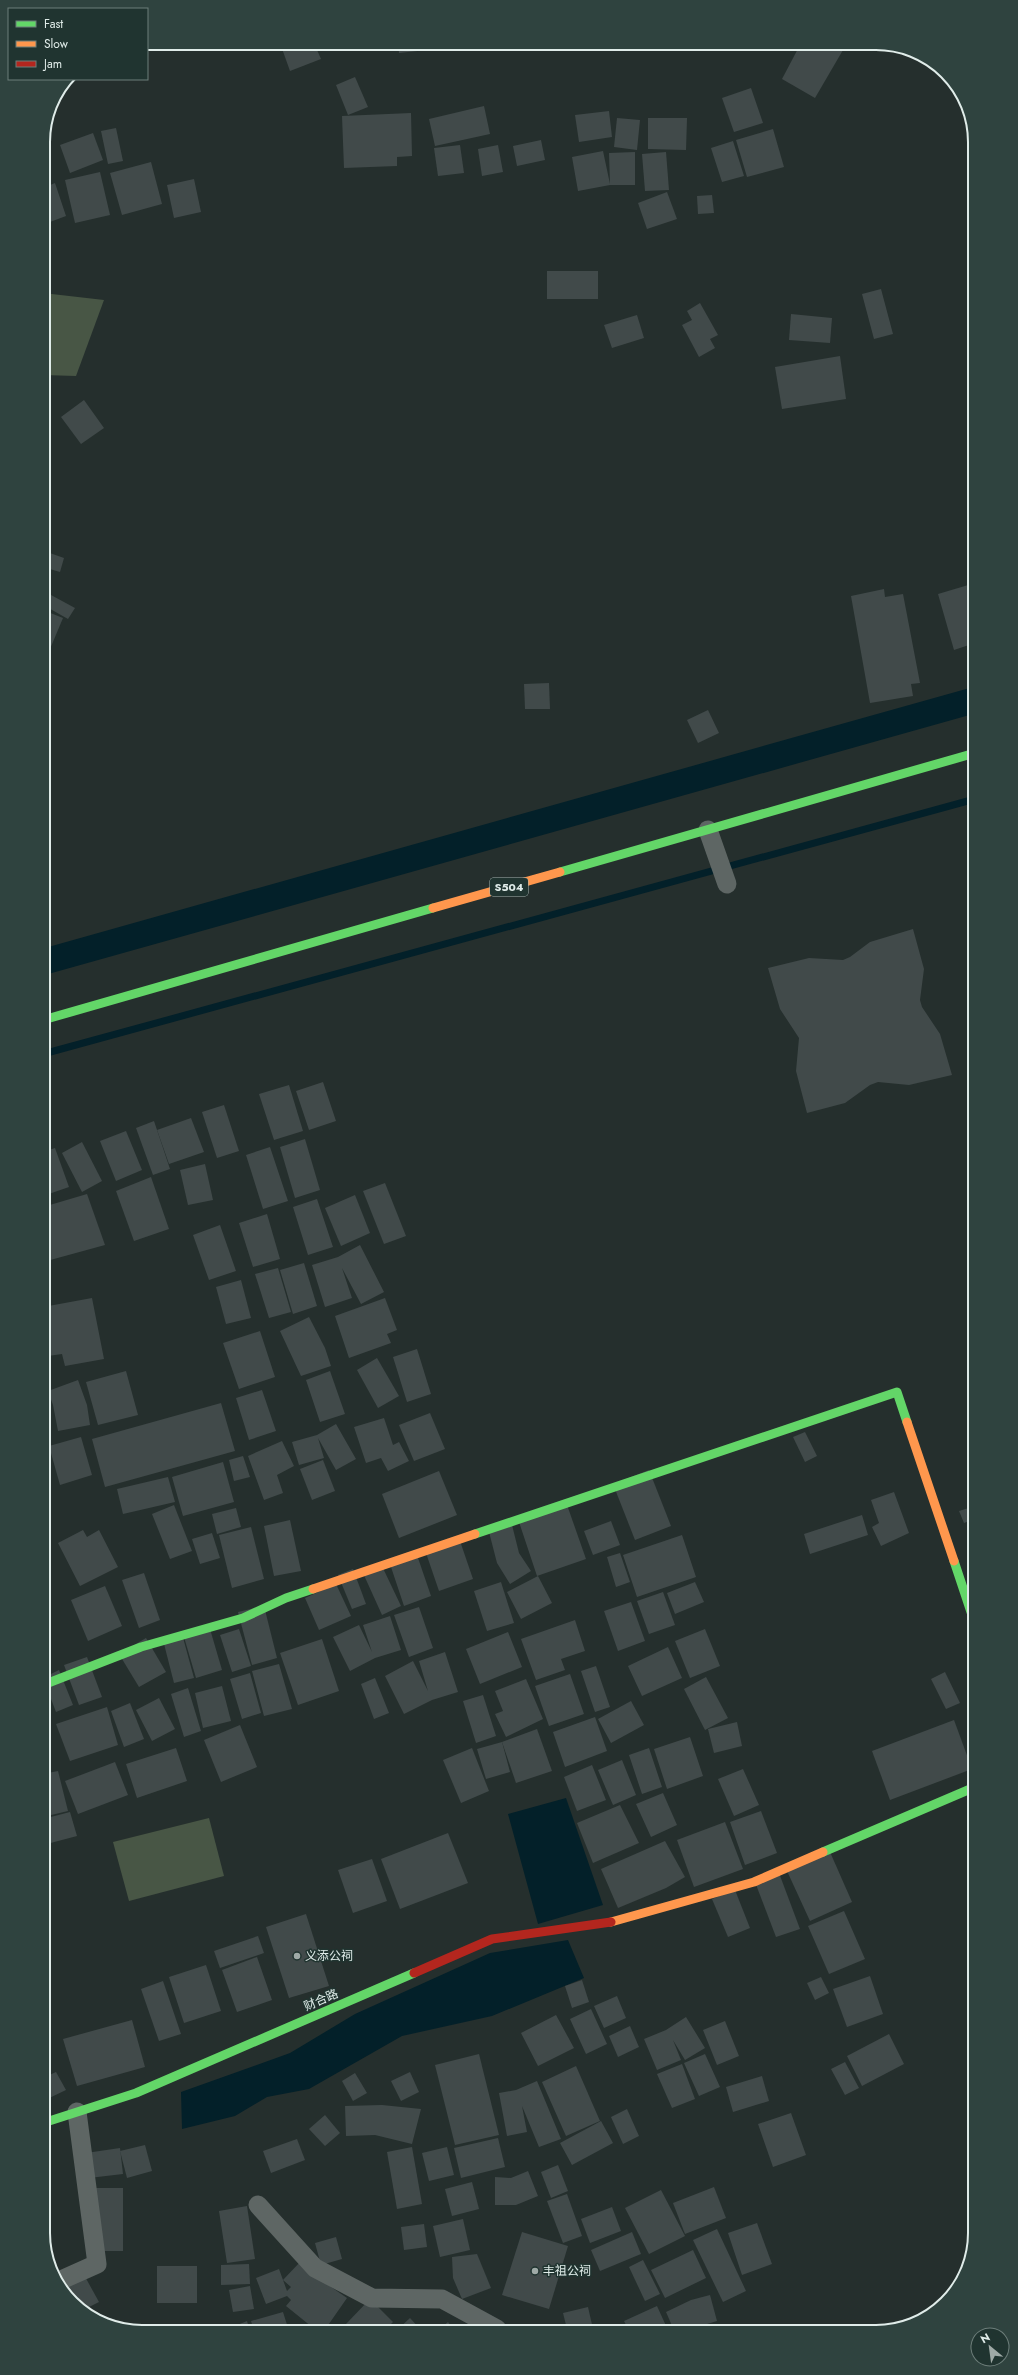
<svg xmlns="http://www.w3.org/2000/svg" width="1018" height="2375" font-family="Jost,'Noto Sans SC',sans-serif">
	<rect width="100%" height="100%" fill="#252f2d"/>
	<g fill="#485645">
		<path d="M43,293l61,7 -28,76 -33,-1z"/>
		<path d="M209,1818l15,58 -95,25 -16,-59z"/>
	</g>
	<g fill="#032029">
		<path d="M566,1798l37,107 -65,19 -30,-110z"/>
		<path d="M568,1940l16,38 -92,38 -90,20 -93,53 -42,8 -32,19 -53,13 -1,-37 109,-39 65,-39 135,-61z"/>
	</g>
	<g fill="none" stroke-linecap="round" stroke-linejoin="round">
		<path stroke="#032029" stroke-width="7" d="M43,1054l932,-255"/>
		<path stroke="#032029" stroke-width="26" d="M43,962l932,-262"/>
	</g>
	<g fill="#414a4a">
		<path d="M280,43h34l7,16 -31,12z"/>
		<path d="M398,43h47v5l-46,5z"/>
		<path d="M777,43h15l-4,7z"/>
		<path d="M801,43h30l12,7 -28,48 -33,-19z"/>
		<path d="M355,77l13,30 -20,8 -12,-30z"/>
		<path d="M751,88l12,35 -29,9 -12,-34z"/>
		<path d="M484,106l6,28 -55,12 -6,-27z"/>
		<path d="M609,111l3,26 -33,5 -4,-27z"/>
		<path d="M411,113l1,43 -15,1v9l-53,2 -2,-52z"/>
		<path d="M617,118l23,2 -3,30 -23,-3z"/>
		<path d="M648,118h39l-1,32 -38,-1z"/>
		<path d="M116,128l7,33 -15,3 -7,-33z"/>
		<path d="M773,129l11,38 -37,10 -11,-37z"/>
		<path d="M93,133l10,27 -33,13 -10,-28z"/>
		<path d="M541,140l4,20 -28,6 -4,-20z"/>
		<path d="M733,141l11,35 -22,6 -11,-34z"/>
		<path d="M460,145l4,28 -26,3 -4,-28z"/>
		<path d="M498,145l5,27 -21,4 -4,-27z"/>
		<path d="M603,151l7,33 -1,-31 26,-1v33h-25l-32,6 -6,-34z"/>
		<path d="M666,152l3,38 -24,1 -3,-37z"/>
		<path d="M151,162l11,42 -40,11 -12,-42z"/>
		<path d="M100,172l10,43 -35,8 -10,-43z"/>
		<path d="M194,179l7,33 -27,6 -7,-33z"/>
		<path d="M55,183l11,33 -16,6 -7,-17v-17z"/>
		<path d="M667,192l10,27 -30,10 -9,-26z"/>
		<path d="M712,195l2,18 -16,1 -1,-18z"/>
		<rect x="547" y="271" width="51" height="28"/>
		<path d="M881,289l12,45 -19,5 -12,-45z"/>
		<path d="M700,303l18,32 -8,4 5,9 -16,9 -17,-32 10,-5 -5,-9z"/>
		<path d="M791,314l41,4 -2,25 -41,-3z"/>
		<path d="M637,315l7,23 -32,10 -8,-23z"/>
		<path d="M840,356l6,43 -64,10 -7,-42z"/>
		<path d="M84,400l20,28 -23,16 -20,-27z"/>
		<path d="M47,552l17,6 -4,14 -17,-5z"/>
		<path d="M975,583v60l-21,7 -16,-56z"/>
		<path d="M884,589l1,8 18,-3 17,89 -9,1 2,12 -43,7 -19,-107z"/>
		<path d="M51,595l24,13 -7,11 -23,-13z"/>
		<path d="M43,610l20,8 -13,31 -7,-3z"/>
		<path d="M549,683l1,26h-25l-1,-25z"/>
		<path d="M708,710l11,23 -21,10 -11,-23z"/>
		<path d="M913,929l11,40 -4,31 2,7 18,27 12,41 -43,10 -31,-3 -8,3 -25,18 -38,10 -11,-42 3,-33 -19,-29 -12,-41 41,-10 34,2 7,-3 20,-15z"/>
		<path d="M323,1082l13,39 -27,9 -13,-39z"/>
		<path d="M289,1085l14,46 -29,9 -15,-46z"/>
		<path d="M224,1105l15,46 -22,7 -15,-46z"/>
		<path d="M191,1118l13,34 -35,12 -12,-34z"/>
		<path d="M154,1121l16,48 -17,6 -17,-47z"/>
		<path d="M126,1131l16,39 -26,11 -16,-40z"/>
		<path d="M305,1139l15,51 -25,8 -15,-51z"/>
		<path d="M82,1142l20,39 -20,11 -20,-39z"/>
		<path d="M270,1147l18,54 -25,8 -17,-54z"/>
		<path d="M55,1148l14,39 -26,9v-44z"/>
		<path d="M205,1164l8,36 -25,5 -8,-35z"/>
		<path d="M151,1177l18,52 -35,12 -18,-50z"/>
		<path d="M385,1183l21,53 -22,8 -21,-53z"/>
		<path d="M87,1194l18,51 -62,17v-55z"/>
		<path d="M355,1195l15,38 -29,13 -16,-38z"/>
		<path d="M317,1199l16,48 -25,8 -15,-48z"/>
		<path d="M267,1214l13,45 -27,8 -14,-44z"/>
		<path d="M220,1225l16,46 -27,9 -16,-45z"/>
		<path d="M360,1245l24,47 -23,12 -19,-36 10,30 -27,9 -13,-42 26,-8z"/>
		<path d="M304,1263l13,43 -24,8 -13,-44z"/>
		<path d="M278,1268l13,44 -22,6 -14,-44z"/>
		<path d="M241,1280l10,38 -25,6 -10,-37z"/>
		<path d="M92,1298l12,61 -39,7 -3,-12 -14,2 -5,-24v-25z"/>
		<path d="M385,1298l12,32 -10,4 4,9 -42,15 -14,-42z"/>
		<path d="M309,1317l16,31 6,18 -30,10 -21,-45z"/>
		<path d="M260,1331l15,46 -36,12 -16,-46z"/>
		<path d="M417,1349l14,45 -24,8 -14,-45z"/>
		<path d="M377,1358l22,38 -21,12 -21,-38z"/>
		<path d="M126,1371l12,44 -40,10 -12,-43z"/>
		<path d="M330,1371l15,43 -25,8 -14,-42z"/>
		<path d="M78,1380l9,25 3,20 -32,6 -5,-26 -5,-14z"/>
		<path d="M262,1390l14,41 -27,9 -13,-42z"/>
		<path d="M221,1403l14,48 -130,36 -13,-48z"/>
		<path d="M430,1413l15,36 -31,12 -15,-36z"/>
		<path d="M384,1418l9,27 6,-3 10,19 -21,10 -7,-13 -15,5 -12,-36z"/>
		<path d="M336,1424l20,35 -20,11 -18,-32 6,20 -25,7 -7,-23 25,-7z"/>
		<path d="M805,1432l12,24 -12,6 -12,-25z"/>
		<path d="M81,1437l11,38 -32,10 -11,-39z"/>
		<path d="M282,1441l12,25 -17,9 6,18 -19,7 -16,-44z"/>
		<path d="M243,1456l7,21 -16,4 -5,-21z"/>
		<path d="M323,1460l12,31 -23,9 -12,-31z"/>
		<path d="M223,1462l11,40 -51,14 -11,-39z"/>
		<path d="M649,1470l22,56 -36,14 -22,-56z"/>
		<path d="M439,1471l18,44 -58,23 -17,-44z"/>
		<path d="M168,1477l7,25 -52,12 -6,-25z"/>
		<path d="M894,1492l15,41 -28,13 -9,-19 7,-4 -8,-23z"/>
		<path d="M566,1502l20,57 -49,17 -19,-57z"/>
		<path d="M174,1505l18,46 -22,8 -18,-45z"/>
		<path d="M975,1506v13l-11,4 -5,-12z"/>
		<path d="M236,1508l5,19 -24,7 -5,-20z"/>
		<path d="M862,1515l6,20 -58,19 -6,-20z"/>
		<path d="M290,1520l11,51 -27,5 -10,-50z"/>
		<path d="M611,1521l9,24 -27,10 -9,-24z"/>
		<path d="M512,1525l7,28 12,18 -21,13 -13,-21 -8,-31z"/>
		<path d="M251,1527l13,52 -32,9 -13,-53z"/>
		<path d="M83,1530l4,7 12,-7 19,37 -38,19 -22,-43z"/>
		<path d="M212,1533l8,25 -20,6 -8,-25z"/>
		<path d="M682,1535l14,42 -59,20 -14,-42z"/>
		<path d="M460,1541l13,38 -34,12 -13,-38z"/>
		<path d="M620,1553l10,29 -14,5 -9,-30z"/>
		<path d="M417,1555l14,41 -27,10 -14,-42z"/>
		<path d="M381,1564l20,42 -19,9 -19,-42z"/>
		<path d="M353,1569l13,35 -14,5 -14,-34z"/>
		<path d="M144,1573l16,47 -21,8 -17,-48z"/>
		<path d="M538,1576l14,27 -31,16 -14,-27z"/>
		<path d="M501,1582l13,41 -27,8 -13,-40z"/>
		<path d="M695,1582l9,20 -29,12 -8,-21z"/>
		<path d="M336,1584l15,32 -32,14 -14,-32z"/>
		<path d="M105,1586l17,40 -34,15 -17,-41z"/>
		<path d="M663,1592l12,33 -26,9 -12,-33z"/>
		<path d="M631,1602l14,39 -27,10 -14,-40z"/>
		<path d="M264,1606l13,52 -25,7 -14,-53z"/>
		<path d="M419,1607l14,41 -24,9 -15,-42z"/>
		<path d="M390,1616l11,34 -26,8 -25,13 -17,-34 26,-12 13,27 -9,-27z"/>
		<path d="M575,1620l10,31 -24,8 4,11 -29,10 -15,-41z"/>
		<path d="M210,1629l12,41 -26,8 -12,-41z"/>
		<path d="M239,1629l12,37 -19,6 -12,-37z"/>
		<path d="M705,1629l15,37 -30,12 -15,-37z"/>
		<path d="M508,1632l14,35 -42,17 -14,-35z"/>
		<path d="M182,1634l12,44 -20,5 -11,-43z"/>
		<path d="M146,1638l20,34 -27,15 -20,-33z"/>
		<path d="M322,1639l17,52 -41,14 -18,-52z"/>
		<path d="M668,1647l14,31 -40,18 -14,-30z"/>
		<path d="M445,1652l13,40 -26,8 -28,14 -19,-38 28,-15 15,30 -9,-30z"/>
		<path d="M87,1657l15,40 -23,8 -15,-40z"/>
		<path d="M279,1664l13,45 -28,7 -12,-45z"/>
		<path d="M596,1666l14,41 -15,5 -14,-41z"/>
		<path d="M59,1670l14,35 -17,7 -13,-34z"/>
		<path d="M945,1672l15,31 -14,6 -15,-30z"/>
		<path d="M250,1673l11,40 -19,6 -12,-40z"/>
		<path d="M570,1674l14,40 -35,12 -14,-40z"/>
		<path d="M706,1677l22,41 -23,12 -21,-41z"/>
		<path d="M375,1678l14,35 -15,6 -13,-35z"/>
		<path d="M526,1679l17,40 -37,18 -11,-23 8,-3 -8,-20z"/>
		<path d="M222,1686l9,35 -28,7 -8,-35z"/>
		<path d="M188,1688l13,43 -17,6 -13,-43z"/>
		<path d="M43,1693l7,21 -7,2z"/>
		<path d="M483,1695l13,41 -20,7 -13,-42z"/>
		<path d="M159,1698l16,31 -23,12 -16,-31z"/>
		<path d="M631,1701l13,24 -33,18 -13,-24z"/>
		<path d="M130,1703l14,36 -20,8 -13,-36z"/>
		<path d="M107,1707l11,38 -48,16 -14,-37z"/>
		<path d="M595,1717l12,34 -42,16 -12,-35z"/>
		<path d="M954,1720l18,49 -82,31 -18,-49z"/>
		<path d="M737,1722l5,24 -28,7 -6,-24z"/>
		<path d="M240,1725l17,42 -36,15 -17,-42z"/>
		<path d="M537,1729l15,42 -36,12 -14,-41z"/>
		<path d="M690,1737l13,39 -36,13 -13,-40z"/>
		<path d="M502,1742l8,30 -24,7 -9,-30z"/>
		<path d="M176,1748l11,33 -50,17 -11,-34z"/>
		<path d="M472,1748l17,43 -28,12 -18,-43z"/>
		<path d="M649,1748l13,39 -20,7 -13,-39z"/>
		<path d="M622,1760l14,35 -23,10 -15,-35z"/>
		<path d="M115,1762l13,33 -50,19 -13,-33z"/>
		<path d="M592,1765l14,35 -29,11 -13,-34z"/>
		<path d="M743,1769l16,36 -25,11 -16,-37z"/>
		<path d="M58,1771l10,40 -25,6v-43z"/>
		<path d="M663,1793l14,32 -26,12 -15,-33z"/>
		<path d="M620,1805l19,38 -46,20 -16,-40z"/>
		<path d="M761,1811l16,42 -32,12 -15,-43z"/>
		<path d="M70,1812l7,24 -34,9v-26z"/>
		<path d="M725,1822l18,47 -49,18 -17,-47z"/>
		<path d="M448,1833l20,50 -68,26 -19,-50z"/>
		<path d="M665,1841l20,36 -19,11 -48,20 -17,-39z"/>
		<path d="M830,1852l22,50 -42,19 -23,-50z"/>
		<path d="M372,1859l15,42 -34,12 -15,-43z"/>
		<path d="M779,1873l21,56 -24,8 -21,-55z"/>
		<path d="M735,1890l15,38 -22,9 -16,-38z"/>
		<path d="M844,1911l21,48 -36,15 -21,-48z"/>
		<path d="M306,1914l23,72 -40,12 -23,-71z"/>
		<path d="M258,1936l6,17 -44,15 -6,-17z"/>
		<path d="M257,1957l15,43 -35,12 -15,-42z"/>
		<path d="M206,1965l15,46 -37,12 -15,-46z"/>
		<path d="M870,1976l13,38 -36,13 -14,-38z"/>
		<path d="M821,1977l8,16 -14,7 -8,-17z"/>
		<path d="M582,1980l7,22 -17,6 -7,-22z"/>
		<path d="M163,1981l18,53 -22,7 -18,-52z"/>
		<path d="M617,1996l9,22 -22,10 -10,-22z"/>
		<path d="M591,2009l16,35 -21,10 -16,-35z"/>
		<path d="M556,2015l18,33 -36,18 -17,-33z"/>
		<path d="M686,2017l19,31 -20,12 -12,-20 8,20 -24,10 -13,-31 22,-9z"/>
		<path d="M132,2020l13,47 -68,19 -14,-47z"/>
		<path d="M725,2021l14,35 -22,9 -14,-35z"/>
		<path d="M630,2026l9,21 -21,10 -9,-21z"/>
		<path d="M889,2034l15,30 -42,22 -15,-30z"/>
		<path d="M479,2054l20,81 -44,10 -20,-80z"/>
		<path d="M705,2054l15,33 -21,9 -15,-33z"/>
		<path d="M845,2062l14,26 -14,7 -14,-26z"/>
		<path d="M682,2064l13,35 -23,9 -15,-34z"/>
		<path d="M576,2066l24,55 -34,15 -24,-54z"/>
		<path d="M56,2072l10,18 -23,11v-23z"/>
		<path d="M410,2072l9,20 -18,9 -10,-20z"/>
		<path d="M355,2073l12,20 -14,8 -11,-20z"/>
		<path d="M762,2076l7,25 -36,11 -7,-25z"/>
		<path d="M537,2081l24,58 -22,8 -17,-41 5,26 -20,4 -8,-43 17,-3z"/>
		<path d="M382,2105l39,4 -9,35 -37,-9 -29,1 -1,-30z"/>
		<path d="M627,2109l12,27 -16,8 -12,-27z"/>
		<path d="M791,2113l15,42 -33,12 -15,-43z"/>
		<path d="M325,2115l15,18 -15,13 -16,-17z"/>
		<path d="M601,2121l12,22 -41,22 -12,-22z"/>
		<path d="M498,2138l7,29 -44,11 -7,-30z"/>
		<path d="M297,2139l8,21 -34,13 -8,-22z"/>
		<path d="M145,2145l7,26 -25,7 -7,-27z"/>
		<path d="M412,2147l10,57 -25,5 -10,-57z"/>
		<path d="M447,2147l7,28 -25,6 -7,-28z"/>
		<path d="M120,2148l3,26 -34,4 -3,-25z"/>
		<path d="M558,2165l10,26 -17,7 -10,-26z"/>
		<path d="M528,2171l10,25 -22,9h-21v-28l16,1z"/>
		<path d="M472,2182l7,27 -27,7 -7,-27z"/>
		<path d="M714,2187l12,31 -41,16 -12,-31z"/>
		<rect x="92" y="2188" width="31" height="63"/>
		<path d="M661,2190l24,46 -36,18 -24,-46z"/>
		<path d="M567,2194l15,42 -19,7 -16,-42z"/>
		<path d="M247,2206l8,53 -28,4 -8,-52z"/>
		<path d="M612,2207l9,24 -31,12 -9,-24z"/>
		<path d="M463,2219l7,31 -30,7 -7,-31z"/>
		<path d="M757,2223l15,41 -30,11 -14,-42z"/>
		<path d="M424,2224l3,23 -23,3 -3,-23z"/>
		<path d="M717,2229l29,62 -23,11 -30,-62z"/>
		<path d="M522,2232l46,14 -19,63 -47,-14z"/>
		<path d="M632,2232l9,22 -41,17 -9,-21z"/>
		<path d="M336,2237l6,22 -21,6 -6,-22z"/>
		<path d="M693,2250l13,28 -41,20 -14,-28z"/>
		<path d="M477,2254l14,34 -29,11 -9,-21 -1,-21z"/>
		<path d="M643,2260l17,34 -15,7 -16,-34z"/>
		<path d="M301,2261l20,19 26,18 -23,33h-7l-31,-25 5,-6 -4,-4 -21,8 -10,-26 23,-9 8,22 4,-4 -8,-7z"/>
		<path d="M249,2264l1,20 -29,1v-20z"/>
		<rect x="157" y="2266" width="40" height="37"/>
		<path d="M83,2273l16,29 -18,9 -19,-27z"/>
		<path d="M250,2286l4,23 -21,3 -4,-22z"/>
		<path d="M710,2295l7,26 -23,7h-21l-7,-16 25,-12z"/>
		<path d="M370,2299l23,23 -8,8h-35l-5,-5z"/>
		<path d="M657,2306l10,22 -39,1 -4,-8z"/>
		<path d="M588,2307l5,22h-26l-4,-16z"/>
		<path d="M283,2312l6,19h-35l-3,-10z"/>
		<path d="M410,2318l11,12h-24z"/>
		<path d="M247,2321l3,10h-18l-2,-3z"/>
		<path d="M448,2322l6,8h-16z"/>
	</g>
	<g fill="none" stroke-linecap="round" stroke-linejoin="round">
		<g stroke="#5e6664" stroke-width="19">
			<path d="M708,830l19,54"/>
			<path d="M258,2205l57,63 57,30 70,1 55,30"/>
			<path d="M59,2281l38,-17 -20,-152"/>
		</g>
		<g stroke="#63d668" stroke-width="9">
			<path d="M560,872l415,-119"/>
			<path d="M43,1020l390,-112"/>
			<path d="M475,1534l422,-142 10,30"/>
			<path d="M954,1561l21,63"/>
			<path d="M43,1685l98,-38 102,-29 43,-20 27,-9"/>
			<path d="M823,1852l152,-65"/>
			<path d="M43,2123l93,-30 278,-120"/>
		</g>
		<g stroke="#ff974d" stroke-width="9">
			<path d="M433,908l127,-36"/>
			<path d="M907,1422l47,139"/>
			<path d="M313,1589l162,-55"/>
			<path d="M611,1922l143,-40 69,-30"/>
		</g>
		<path stroke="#b3261e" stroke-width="9" d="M414,1973l78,-34 119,-17"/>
	</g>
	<g fill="#9faaa7" stroke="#203430" stroke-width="1.5">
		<circle cx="297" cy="1956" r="4"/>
		<circle cx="535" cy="2271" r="4"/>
	</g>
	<g text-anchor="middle" stroke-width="3" stroke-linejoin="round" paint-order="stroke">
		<rect fill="#203430" stroke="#a6b5b2" stroke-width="1" x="490" y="878" width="38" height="18" rx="3"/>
		<g font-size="11" font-weight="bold" fill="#e0ece9">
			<text x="509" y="891">S504</text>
		</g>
		<g font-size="12" fill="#e0ece9" stroke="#203430" text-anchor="start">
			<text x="305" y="1960">义添公祠</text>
			<text x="543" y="2275">丰祖公祠</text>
		</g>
		<g font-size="12" fill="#e0ece9" stroke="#203430">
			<text transform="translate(321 2000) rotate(-23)" y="4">财合路</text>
		</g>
	</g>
	<path d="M0 0H1018V2375H0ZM142 50H876A92 92 0 0 1 968 142V2233A92 92 0 0 1 876 2325H142A92 92 0 0 1 50 2233V142A92 92 0 0 1 142 50Z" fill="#2f433f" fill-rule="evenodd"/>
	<path fill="none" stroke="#e0ece9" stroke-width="2" d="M142 50H876A92 92 0 0 1 968 142V2233A92 92 0 0 1 876 2325H142A92 92 0 0 1 50 2233V142A92 92 0 0 1 142 50Z"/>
	<rect x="8" y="8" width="140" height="72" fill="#203430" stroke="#6d7e7a"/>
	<rect x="16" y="21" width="20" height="6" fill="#63d668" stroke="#6d7e7a"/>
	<text x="44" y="28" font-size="12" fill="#e0ece9">Fast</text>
	<rect x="16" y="41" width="20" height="6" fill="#ff974d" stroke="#6d7e7a"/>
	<text x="44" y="48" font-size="12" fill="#e0ece9">Slow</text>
	<rect x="16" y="61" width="20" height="6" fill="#b3261e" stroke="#6d7e7a"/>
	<text x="44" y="68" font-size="12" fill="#e0ece9">Jam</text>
	<g transform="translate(990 2347) rotate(331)"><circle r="19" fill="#203430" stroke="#6d7e7a"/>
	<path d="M0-3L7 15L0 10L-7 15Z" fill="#9faaa7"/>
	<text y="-6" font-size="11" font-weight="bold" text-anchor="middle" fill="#e0ece9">N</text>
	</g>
</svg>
